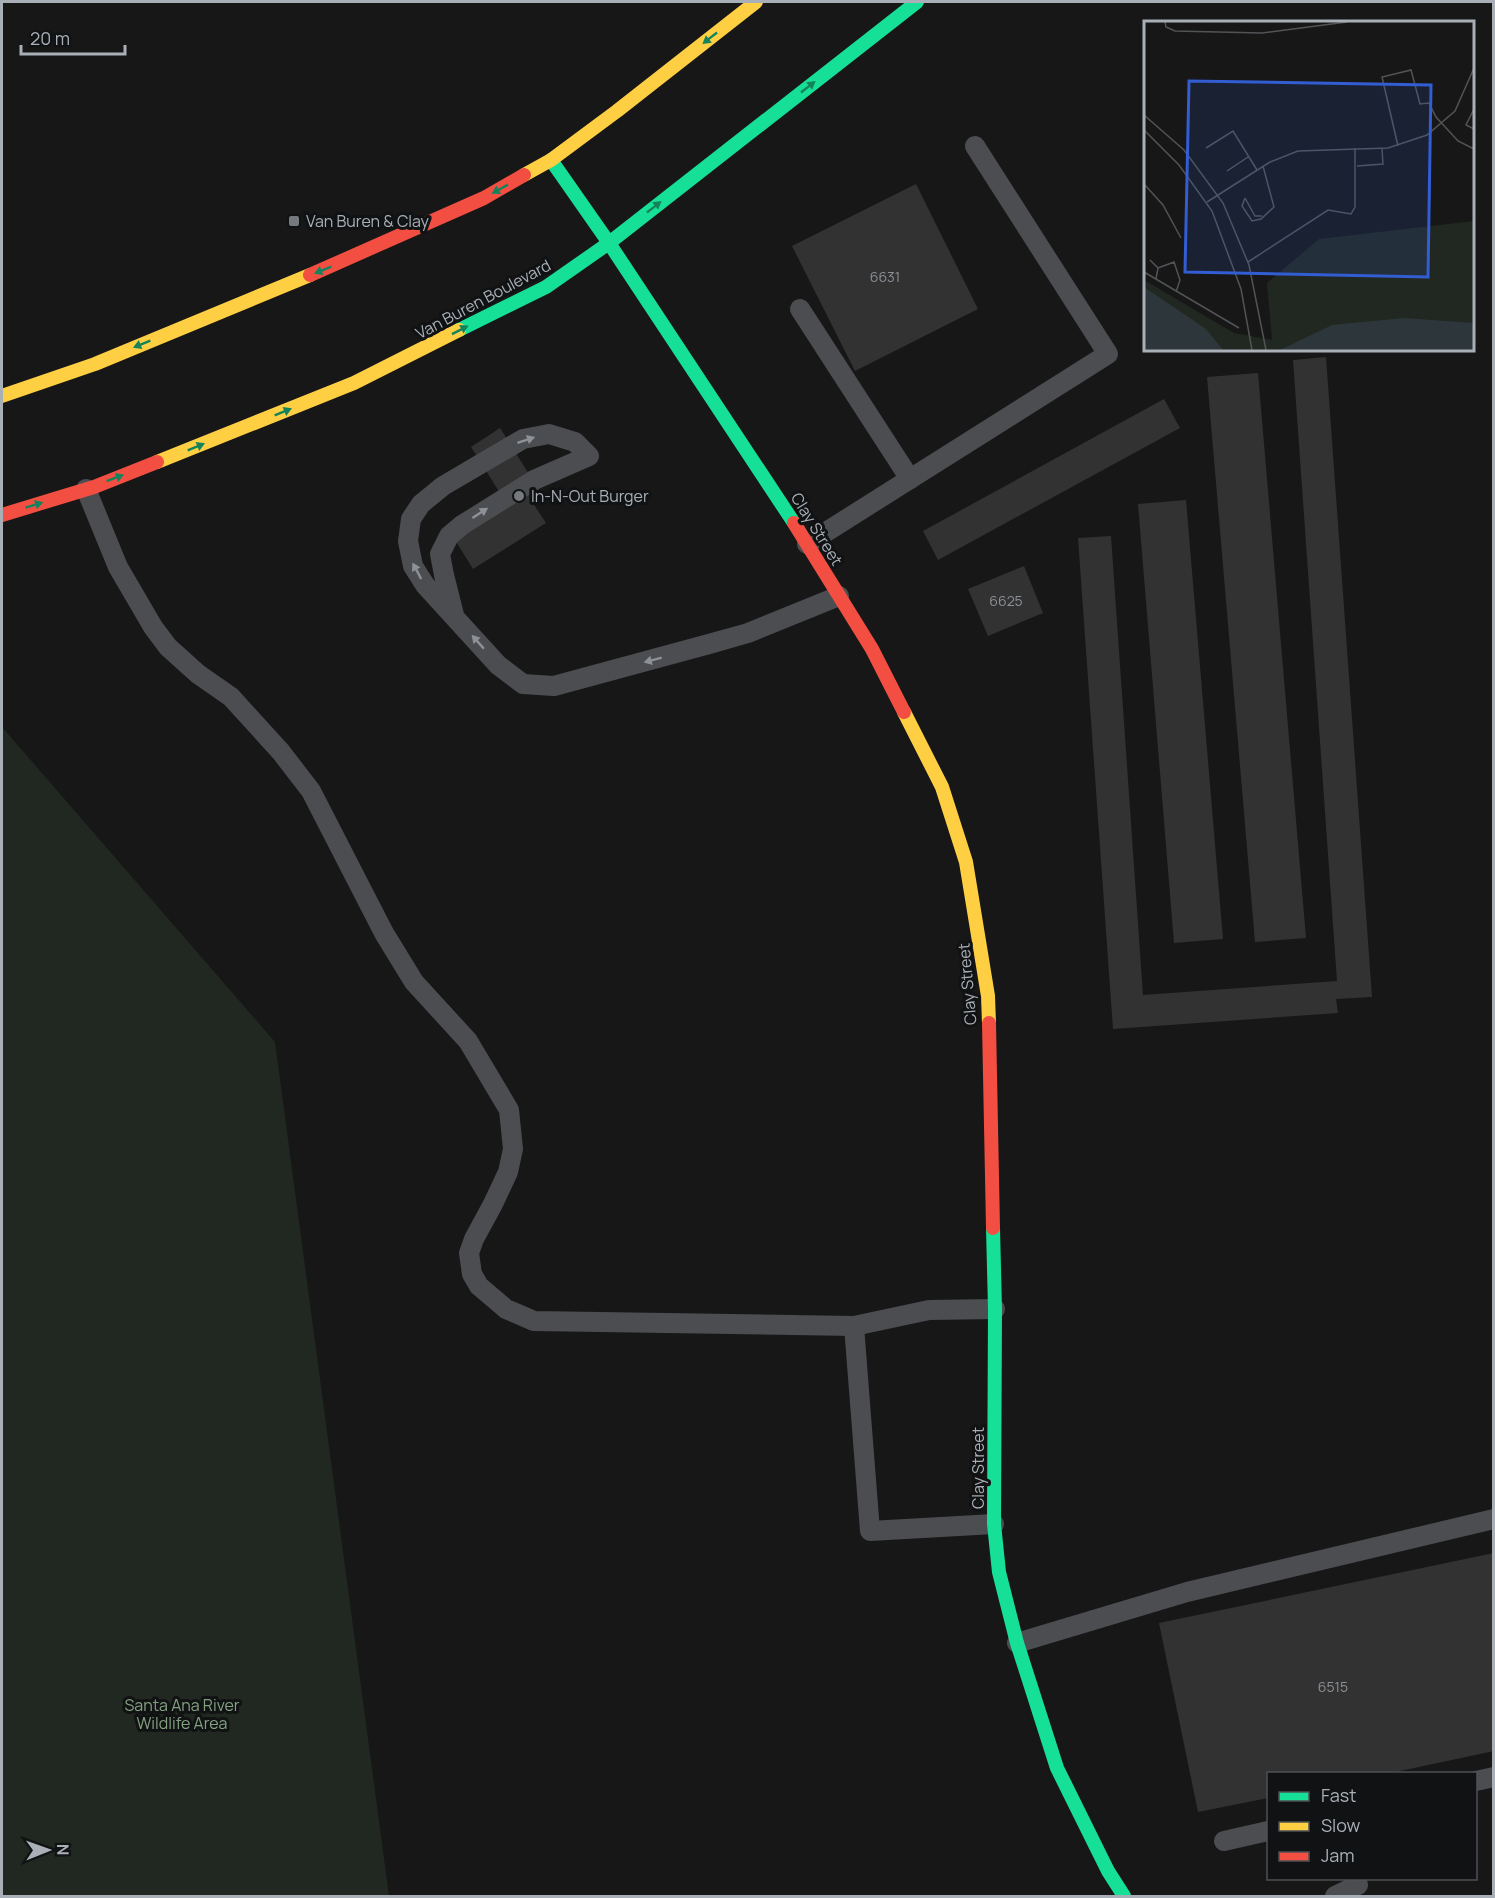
<svg xmlns="http://www.w3.org/2000/svg" width="1495" height="1898" font-family="Manrope,sans-serif">
	<rect width="100%" height="100%" fill="#171717"/>
	<path fill="#212821" d="M2,727l273,315 114,854h-387z"/>
	<g fill="#323232">
		<path d="M916,184l62,125 -123,62 -63,-125z"/>
		<path d="M1326,357l46,640 -36,2 2,14 -225,16 -35,-491 33,-2 32,459 194,-14 -44,-621z"/>
		<path d="M1258,373l48,565 -51,4 -48,-565z"/>
		<path d="M1164,399l16,29 -242,132 -15,-29z"/>
		<path d="M500,428l41,65 -10,7 15,23 -73,46 -21,-34 53,-34 -34,-54z"/>
		<path d="M1186,500l37,439 -49,4 -36,-439z"/>
		<path d="M1024,566l19,47 -55,23 -20,-47z"/>
		<path d="M1494,1553v198l-108,23h-118v24l-70,14 -39,-189z"/>
	</g>
	<g fill="none" stroke-linecap="round" stroke-linejoin="round">
		<g stroke="#4c4d50" stroke-width="20">
			<path d="M800,309l110,170"/>
			<path d="M86,489l32,78 35,60 15,20 30,27 33,23 50,55 30,39 73,142 30,49 54,59 41,69 4,39 -5,23 -15,32 -19,35 -5,14 3,21 7,12 27,23 28,12 320,5 75,-16 66,-1"/>
			<path d="M807,544l301,-190 -133,-208"/>
			<path d="M454,615l-10,-40 -4,-21 9,-18 13,-11 72,-45 55,-24 -14,-14 -26,-8 -26,5 -80,47 -22,18 -10,15 -3,22 5,25 12,19 73,80 25,19 31,2 155,-42 39,-11 91,-37"/>
			<path d="M854,1326l16,205 124,-7"/>
			<path d="M1017,1643l170,-51 307,-73"/>
			<path d="M1476,1781l18,-4"/>
			<path d="M1224,1841l44,-10"/>
			<path d="M1335,1896l23,-11 -2,-7"/>
		</g>
		<g stroke="#16e098" stroke-width="14">
			<path d="M551,160l58,83 185,280"/>
			<path d="M459,330l87,-43 63,-44 308,-241"/>
			<path d="M993,1228l2,81 -1,215 5,48 18,71 40,125 51,103 16,25"/>
		</g>
		<g stroke="#ffcf43" stroke-width="14">
			<path d="M524,175l27,-15 66,-49 139,-109"/>
			<path d="M2,396l93,-32 215,-89"/>
			<path d="M157,462l197,-79 105,-53"/>
			<path d="M904,712l38,75 24,75 22,134 1,27"/>
		</g>
		<g stroke="#f24e42" stroke-width="14">
			<path d="M310,275l174,-77 40,-23"/>
			<path d="M2,515l92,-28 63,-25"/>
			<path d="M794,523l78,126 32,63"/>
			<path d="M989,1023l4,205"/>
		</g>
	</g>
	<defs><path id="oneway-solid" d="M-6-.8H1V-3.2L6.5 0L1 3.2V.8H-6Z" transform="scale(1.5)"/></defs>
	<g fill="#14835c">
		<use href="#oneway-solid" transform="translate(710 38) rotate(142)"/>
		<use href="#oneway-solid" transform="translate(808 87) rotate(-38)"/>
		<use href="#oneway-solid" transform="translate(500 189) rotate(151)"/>
		<use href="#oneway-solid" transform="translate(654 207) rotate(-38)"/>
		<use href="#oneway-solid" transform="translate(323 270) rotate(158)"/>
		<use href="#oneway-solid" transform="translate(460 330) rotate(-27)"/>
		<use href="#oneway-solid" transform="translate(142 344) rotate(158)"/>
		<use href="#oneway-solid" transform="translate(283 412) rotate(-22)"/>
		<use href="#oneway-solid" transform="translate(196 447) rotate(-22)"/>
		<use href="#oneway-solid" transform="translate(115 478) rotate(-21)"/>
		<use href="#oneway-solid" transform="translate(34 505) rotate(-17)"/>
	</g>
	<g fill="#8d9298">
		<use href="#oneway-solid" transform="translate(526 440) rotate(-18)"/>
		<use href="#oneway-solid" transform="translate(480 513) rotate(-33)"/>
		<use href="#oneway-solid" transform="translate(417 571) rotate(-118)"/>
		<use href="#oneway-solid" transform="translate(478 642) rotate(-131)"/>
		<use href="#oneway-solid" transform="translate(653 660) rotate(165)"/>
	</g>
	<g fill="#767a7f" stroke="#111213" stroke-width="2">
		<rect x="288" y="215" width="12" height="12" rx="3"/>
		<circle cx="519" cy="496" r="6"/>
	</g>
	<g text-anchor="middle" stroke-width="6" stroke-linejoin="round" paint-order="stroke">
		<g font-size="14" fill="#8b9096">
			<text x="885" y="282">6631</text>
			<text x="1006" y="606">6625</text>
			<text x="1333" y="1692">6515</text>
		</g>
		<g font-size="16" fill="#a9afb7" stroke="#111213" text-anchor="start">
			<text x="306" y="227">Van Buren &amp; Clay</text>
			<text x="531" y="502">In-N-Out Burger</text>
		</g>
		<g font-size="16" fill="#a9afb7" stroke="#111213">
			<text transform="translate(483 299) rotate(-28)" y="6">Van Buren Boulevard</text>
			<text transform="translate(817 529) rotate(58)" y="6">Clay Street</text>
			<text transform="translate(967 984) rotate(-95)" y="6">Clay Street</text>
			<text transform="translate(978 1468) rotate(-90)" y="6">Clay Street</text>
		</g>
		<g font-size="16" fill="#83a181" stroke="#111213">
			<text x="182" y="1711">Santa Ana River<tspan x="182" dy="18">Wildlife Area</tspan></text>
		</g>
	</g>
	<g transform="translate(1144 21)">
		<rect width="330" height="330" fill="#171717"/>
		<path d="M330,200v129h-330v-70l90,53 38,7 -5,-57 52,-44z" fill="#212821"/>
		<path d="M0,266l62,42 17,21h-79zM260,297l70,5v27h-194l52,-25z" fill="#2d363a"/>
		<path fill="none" stroke="#515457" stroke-width="1.5" d="M21,1l1,5 9,4 87,2 85,-11M330,88l-8,16 8,4M0,94l40,35 39,53 26,62 17,85M0,109l35,35 33,46 29,78 11,61M254,125l-16,-69 29,-7 9,34 9,-1 7,14 22,24 16,8M62,127l27,-17 24,39M213,145l26,-2 -1,-15M83,150l21,-14M0,163l19,21 18,33M101,177l-3,8 10,15 9,-2 13,-12 -11,-41M101,177l10,18h7M63,181l63,-40 28,-11 90,-3 39,-13 28,-24 19,-43M6,239l8,8 -2,11M104,241l80,-52 23,4 4,-7v-59M14,247l16,-6 6,18 -4,12M0,251l95,56"/>
		<path fill="#325dd3" fill-opacity="0.15" stroke="#325dd3" stroke-width="3" d="M45,60l242,4 -3,192 -243,-5z"/>
		<rect width="330" height="330" fill="none" stroke="#a9afb7" stroke-width="3"/>
	</g>
	<rect width="1495" height="1898" fill="none" stroke="#a9afb7" stroke-width="6"/>
	<rect x="1267" y="1772" width="210" height="108" fill="#111213" stroke="#4e5155" stroke-width="1.5"/>
	<rect x="1279" y="1792" width="30" height="9" fill="#16e098" stroke="#4e5155" stroke-width="1.5"/>
	<text x="1321" y="1802" font-size="18" fill="#a9afb7">Fast</text>
	<rect x="1279" y="1822" width="30" height="9" fill="#ffcf43" stroke="#4e5155" stroke-width="1.5"/>
	<text x="1321" y="1832" font-size="18" fill="#a9afb7">Slow</text>
	<rect x="1279" y="1852" width="30" height="9" fill="#f24e42" stroke="#4e5155" stroke-width="1.5"/>
	<text x="1321" y="1862" font-size="18" fill="#a9afb7">Jam</text>
	<g transform="translate(48 1850) rotate(89)" stroke="#111213" stroke-width="4.5" paint-order="stroke">
	<path d="M0-4.5L10 22L0 15L-10 22Z" fill="#a9afb7"/>
	<text y="-9" font-size="16" font-weight="bold" text-anchor="middle" fill="#a9afb7">N</text>
	</g>
	<path d="M21 45v9h104v-9" fill="none" stroke="#a9afb7" stroke-width="3"/>
	<text x="30" y="45" font-size="18" fill="#a9afb7" stroke="#111213" stroke-width="4.5" paint-order="stroke">20 m</text>
</svg>
